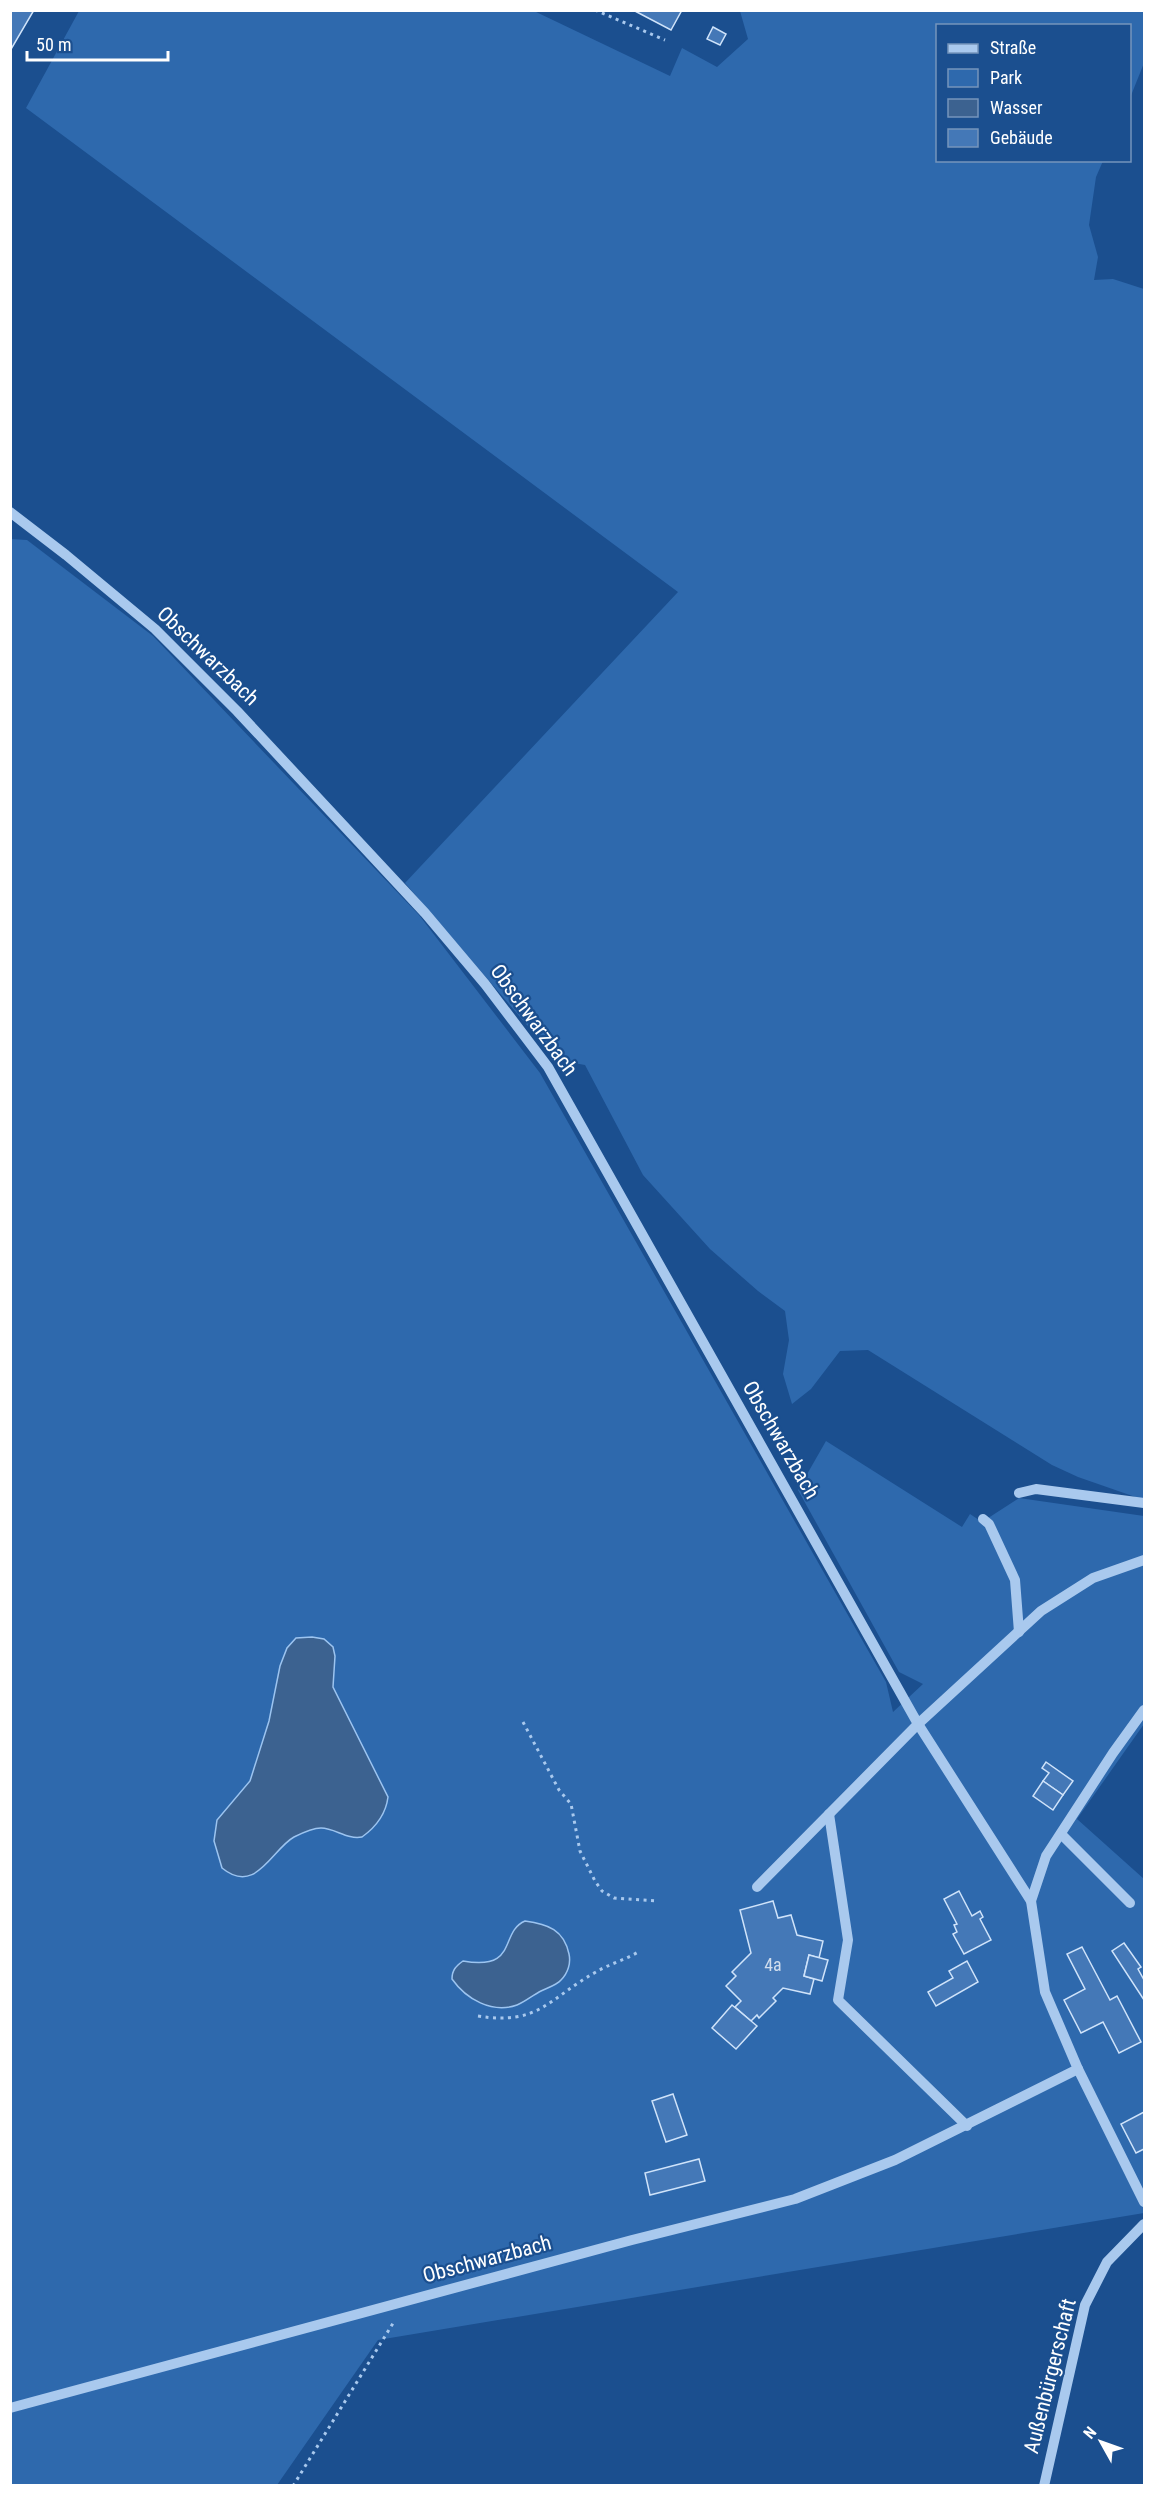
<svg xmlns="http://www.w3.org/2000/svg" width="1155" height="2496" font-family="'Roboto Condensed',sans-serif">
	<rect width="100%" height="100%" fill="#1b4f8f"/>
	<g fill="#2e69ad">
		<path d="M79,11h455l136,65 12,-28 35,19 31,-28 -8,-28h404v52l-14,35v-72h-192v134l165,1 -7,16 -7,48 9,32 -4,23 19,-1 31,10v1211l-66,-23 -26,-12 -184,-115 -28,1 -29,38 -19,15 -9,-30 6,-34 -4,-29 -27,-20 -48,-42 -67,-74 -58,-110 -28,-5 -152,-177 273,-291 -652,-484z"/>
		<path d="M10,539l17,1 126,96 266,279 121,158 346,609 7,30 30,-28 -24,-12 -101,-182 28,-49 136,86 8,-13 12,8 37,-24 125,18v208l-67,95 67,60v334l-766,127 -101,145h-266z"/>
	</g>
	<g fill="#3c6290" stroke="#9cc4f0" stroke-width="1.5">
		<path d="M312,1637l12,2 9,8 2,9 -2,31 55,110c-2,16 -12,30 -26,40 -15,3 -27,-9 -41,-9 -9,0 -19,5 -27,9 -22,12 -38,59 -72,31l-8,-27 3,-21 33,-39 19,-60 11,-55 7,-18 9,-10z"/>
		<path d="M525,1921c23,3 39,9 44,33 2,9 -1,19 -8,26 -4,5 -14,8 -20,11 -8,4 -16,11 -24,14 -25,9 -51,-6 -65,-26 0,-9 4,-13 11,-18 56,10 36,-29 62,-40z"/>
	</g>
	<g fill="#4478b7" stroke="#cfe3fa" stroke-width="1.5">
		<path d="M10,10h24l-24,41z"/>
		<path d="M633,10h49l-11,20z"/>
		<path d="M713,27l13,7 -6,11 -13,-6z"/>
		<path d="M1046,1762l27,19 -10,14 -20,-14 6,-8 -7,-5z"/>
		<path d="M1043,1781l20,14 -10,15 -20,-14z"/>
		<path d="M959,1891l13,25 8,-5 3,6 -3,2 11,21 -27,14 -11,-20 4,-2 -3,-7 3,-1 -13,-25z"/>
		<path d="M773,1901l5,17 13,-3 6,20 26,6 -4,17 -10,-3 -5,21 10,3 -4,15 -27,-6 -10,10 3,3 -17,17 -2,-3 -6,6 -16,-14 6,-6 -15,-15 10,-10 -4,-4 19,-19 -11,-43z"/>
		<path d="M1124,1943l17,24 -3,2 6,11v20l-32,-49z"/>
		<path d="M1082,1947l28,53 7,-4 24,46 -22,11 -16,-31 -22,11 -17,-33 21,-11 -18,-35z"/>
		<path d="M809,1955l19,5 -6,21 -18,-5z"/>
		<path d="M967,1961l11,21 -42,24 -8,-14 25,-14 -4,-7z"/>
		<path d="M732,2005l25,21 -21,23 -24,-21z"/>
		<path d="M673,2094l14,41 -21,7 -14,-41z"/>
		<path d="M1144,2112v37l-8,4 -15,-29z"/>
		<path d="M699,2159l6,22 -55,14 -5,-22z"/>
	</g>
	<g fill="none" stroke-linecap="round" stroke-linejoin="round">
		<g stroke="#a9c9ee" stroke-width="3" stroke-dasharray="3 4.5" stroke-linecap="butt">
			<path d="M595,10l70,30"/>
			<path d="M523,1722l36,68 12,14 9,47 15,30 7,10 12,7 43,3"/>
			<path d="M478,2016c61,10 71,-18 118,-44 13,-8 29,-12 42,-20"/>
			<path d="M293,2486l102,-166"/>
		</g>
		<g stroke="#a9c9ee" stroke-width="10">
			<path d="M10,512l56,43 89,74 82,82 188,202 60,71 63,83 370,657 113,177 14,91 33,77 66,133"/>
			<path d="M1019,1493l17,-4 108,14"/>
			<path d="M983,1519l6,5 26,56 4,52"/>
			<path d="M829,1814l19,126 -10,60 129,126"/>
			<path d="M1061,1834l69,69"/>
			<path d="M757,1887l161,-163 123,-113 52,-33 51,-18"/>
			<path d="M1031,1901l15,-45 67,-103 31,-43"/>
			<path d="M10,2408l622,-168 163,-41 100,-39 183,-91"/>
			<path d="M1044,2486l41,-181 22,-43 37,-38"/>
		</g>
	</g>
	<g text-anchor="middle" stroke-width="4.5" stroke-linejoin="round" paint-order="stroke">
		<g font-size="18" fill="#d0dded">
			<text x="773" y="1971">4a</text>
		</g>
		<g font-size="21" fill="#fff" stroke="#1b4f8f">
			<text transform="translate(208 656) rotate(44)" y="7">Obschwarzbach</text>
			<text transform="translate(534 1020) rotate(54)" y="7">Obschwarzbach</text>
			<text transform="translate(781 1440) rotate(60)" y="7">Obschwarzbach</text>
			<text transform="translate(487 2259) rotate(-15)" y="7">Obschwarzbach</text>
			<text transform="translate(1050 2376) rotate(-76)" y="7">Außenbürgerschaft</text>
		</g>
	</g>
	<rect width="1155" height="2496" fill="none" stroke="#ffffff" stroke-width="24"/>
	<rect x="936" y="24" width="195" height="138" fill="#1b4f8f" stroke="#7695bc" stroke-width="1.5"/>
	<rect x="948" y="44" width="30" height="9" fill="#a9c9ee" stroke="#7695bc" stroke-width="1.5"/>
	<text x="990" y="54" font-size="18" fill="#ffffff">Straße</text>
	<rect x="948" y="69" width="30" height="18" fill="#2e69ad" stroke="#7695bc" stroke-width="1.5"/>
	<text x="990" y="84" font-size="18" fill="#ffffff">Park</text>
	<rect x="948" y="99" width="30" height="18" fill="#3c6290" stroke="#7695bc" stroke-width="1.5"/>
	<text x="990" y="114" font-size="18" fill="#ffffff">Wasser</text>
	<rect x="948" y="129" width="30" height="18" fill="#4478b7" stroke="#7695bc" stroke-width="1.5"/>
	<text x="990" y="144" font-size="18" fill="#ffffff">Gebäude</text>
	<g transform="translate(1101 2442) rotate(310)" stroke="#1b4f8f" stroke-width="4.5" paint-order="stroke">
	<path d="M0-4.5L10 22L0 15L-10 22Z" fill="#ffffff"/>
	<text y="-9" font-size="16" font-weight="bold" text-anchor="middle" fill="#ffffff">N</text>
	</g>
	<path d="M27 51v9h141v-9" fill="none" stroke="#ffffff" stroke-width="3"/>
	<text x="36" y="51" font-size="18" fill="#ffffff" stroke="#1b4f8f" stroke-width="4.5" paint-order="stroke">50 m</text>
</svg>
